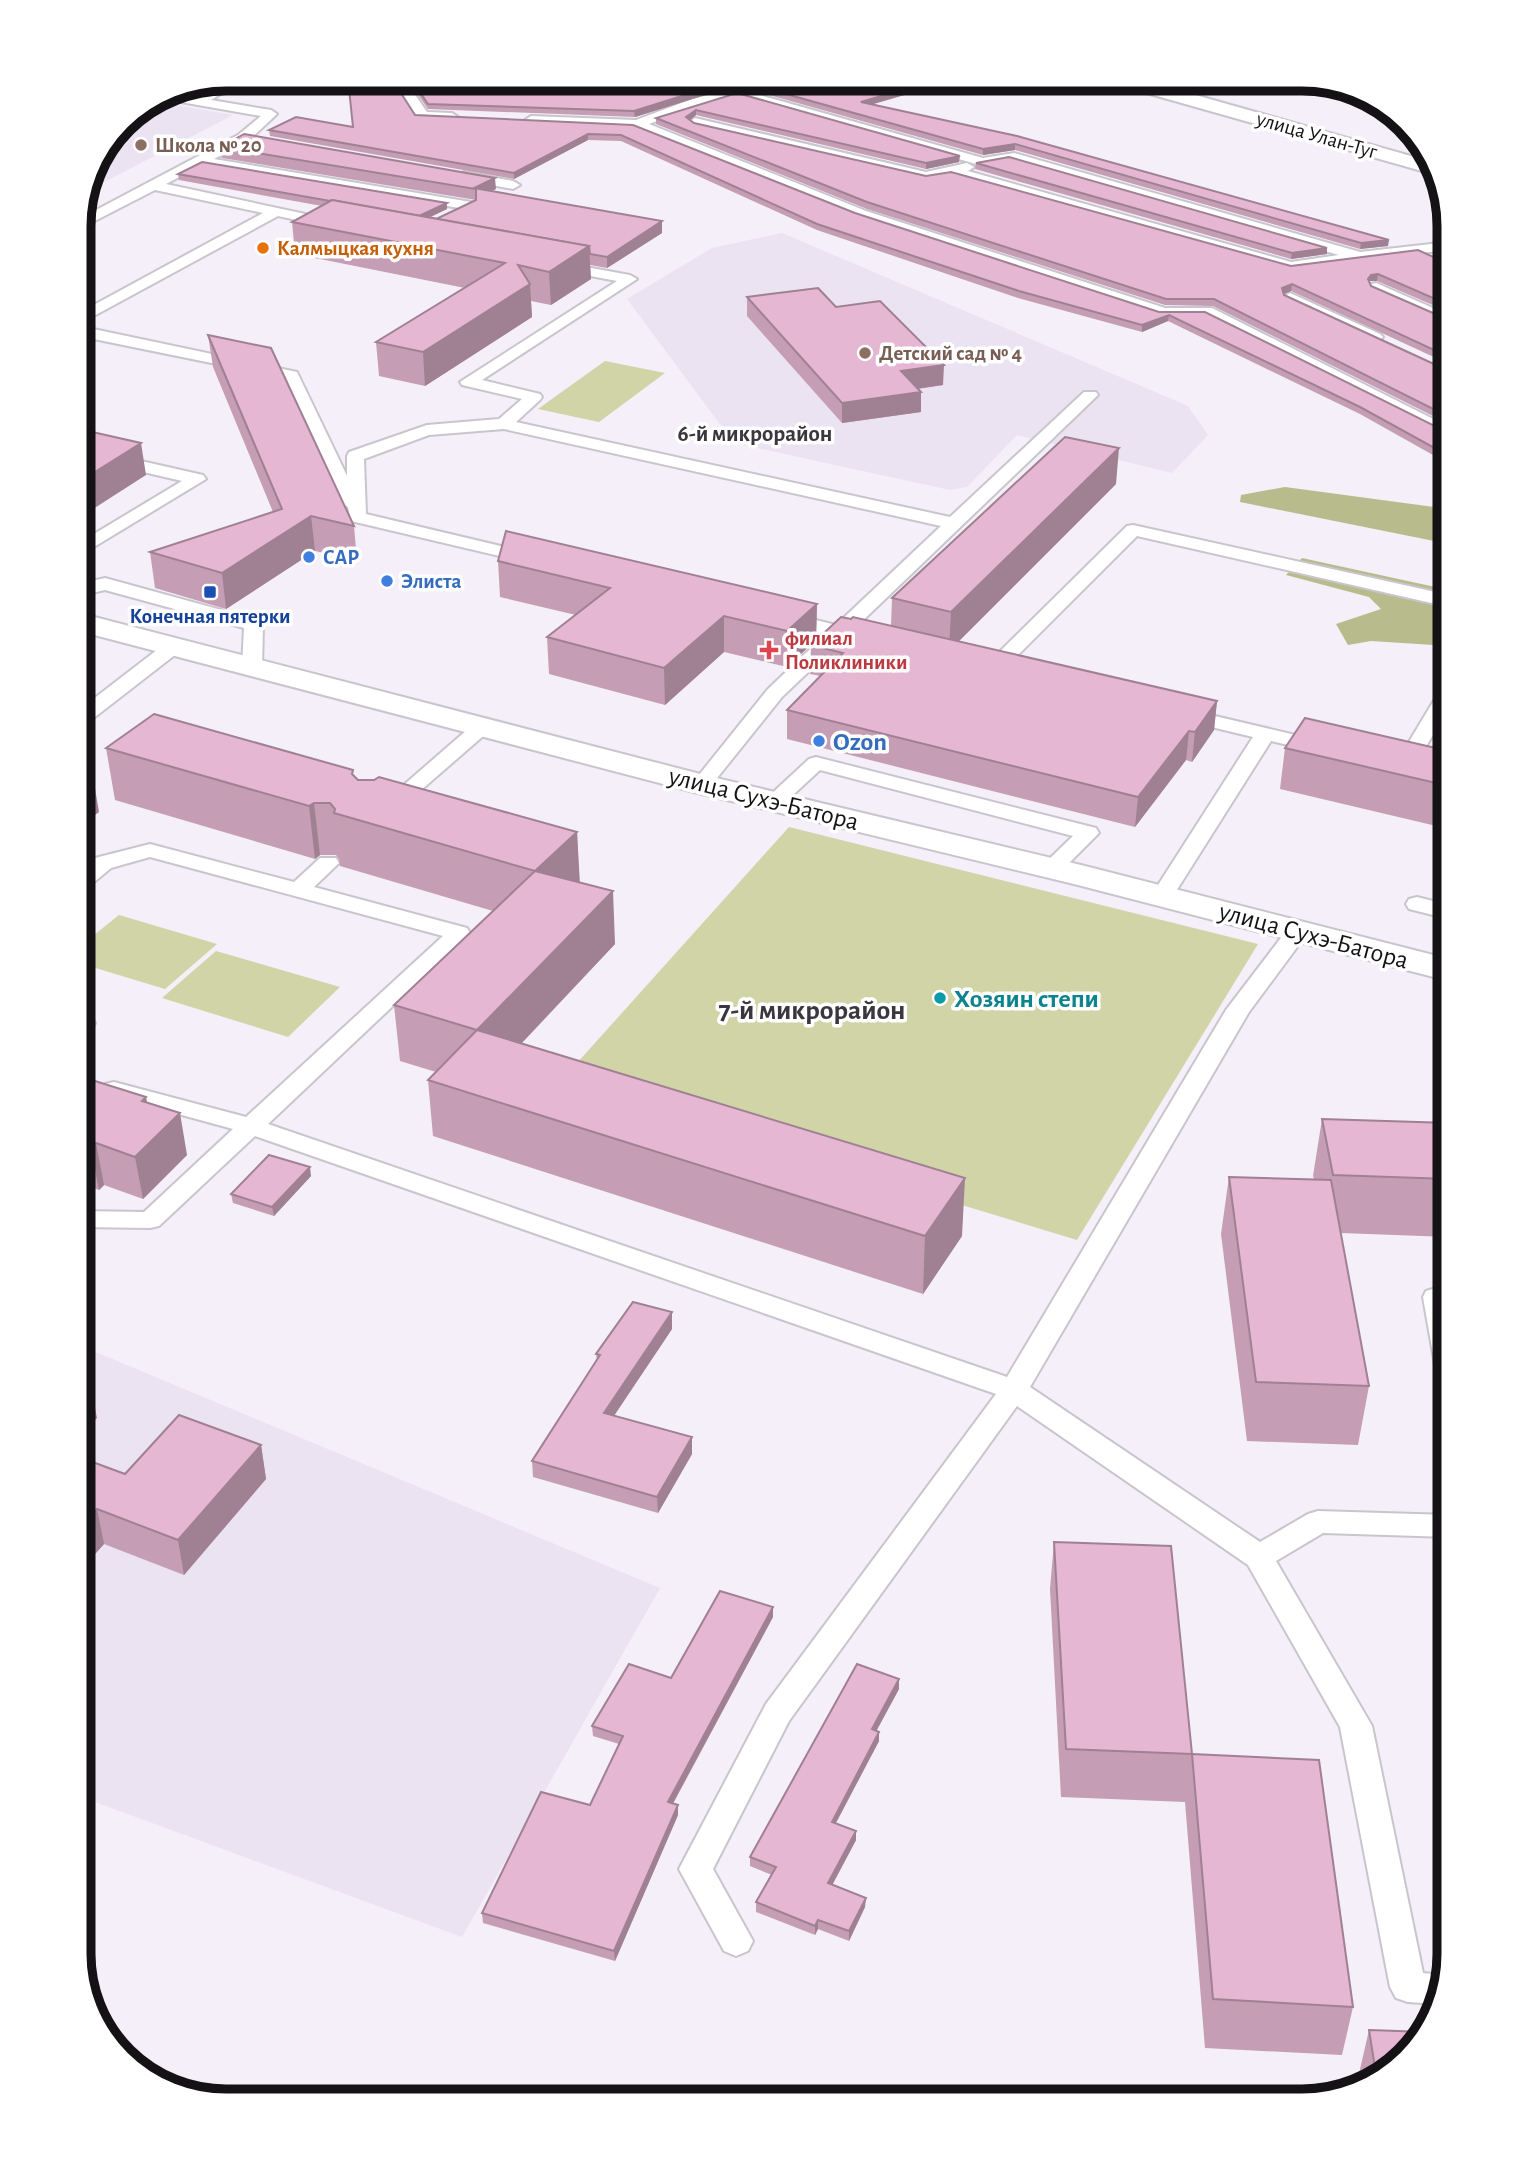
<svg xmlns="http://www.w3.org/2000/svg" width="1528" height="2180" font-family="'Alegreya Sans',sans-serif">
	<rect width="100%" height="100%" fill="#f4eff8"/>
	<g fill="#ebe2f2">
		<path d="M152,101l81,14 -148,77 5,-23 32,-48z"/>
		<path d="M782,233l406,173 20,29 -36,38 -155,-38 -50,52 -17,3 -216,-47 -107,-144 85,-51z"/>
		<path d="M79,1345l581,243 -198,349 -383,-141z"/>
	</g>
	<g fill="#d0d4a7">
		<path d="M605,361l60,12 -66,49 -61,-13z"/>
		<path d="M789,827l469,117 -181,296 -518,-157z"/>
		<path d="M119,915l98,29 -52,45 -86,-26v-16z"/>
		<path d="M216,951l124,36 -52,50 -126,-39z"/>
	</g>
	<g fill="#b8bc8d">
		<path d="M1285,487l164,22v35l-209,-42 1,-7z"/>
		<path d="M1302,558l147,32v56l-78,-5 -23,4 -12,-21 45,-15 -12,-12 -83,-22z"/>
	</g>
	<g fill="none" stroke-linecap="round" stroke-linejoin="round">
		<g stroke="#c9c5cd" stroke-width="4">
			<g id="service">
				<path d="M229,79h15l-33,21 60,10 6,4 -29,27 -34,18 257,43 7,4 -7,4 -269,-45 -36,19 172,37 2,3 -7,4 -55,-12 -199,108v-11l184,-100 -108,-23 -76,39v-10l159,-84 23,-19 -103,-18 8,-6 31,5z"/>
				<path d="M392,79h12l23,33 25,1 6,4 -6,4 -34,-2z"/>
				<path d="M684,79h19l280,79 31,-5 346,99 89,-10v8l-92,10 -66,10 -340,-95 -25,5 -231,-54 -6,-4 6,-4 231,54 41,-9 7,4 -6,4 323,91 48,-7 -330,-95 -26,6 -246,-70 -37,9 -51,19 217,87 299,97h47l237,119v11l-244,-122h-46l-303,-99 -222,-89 -103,-4 -6,-4 6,-4 105,4 56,-21 30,-7z"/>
				<path d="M464,172l49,9 7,4 -7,4 -54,-10 -2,-3z"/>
				<path d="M558,262l72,13 7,4 -155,101 58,14 2,3 -2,3 -24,22 434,95 134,-125h12l2,3 -244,234 13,3 3,4 -3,4 -7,2 -16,-4 -62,59 -73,91h-14l-3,-4 3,-4 73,-91 58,-55 -50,-12 -2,-4 2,-4 7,-2 53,13 105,-99 -437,-97 -75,6 -65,24 2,55 173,41 3,4 -3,4 -6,1 -182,-43 -3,-14 -6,-4 -57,-125 -206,-42v-10l218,46 50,104v-20l2,-4 78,-27 72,-6 23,-20 -60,-14 -2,-3 157,-101 -64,-12 -2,-3 2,-3z"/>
				<path d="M1376,283l73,32v11l-78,-36 -2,-3 2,-3z"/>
				<path d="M1290,293l90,41 3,3 -3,3h-10l-85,-40 -2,-3z"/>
				<path d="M79,447l124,28 3,4 -127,77v-13l103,-62 -103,-24z"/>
				<path d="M1133,525l316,70v12l-312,-71 -138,138h-14l-3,-4 3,-4 142,-140z"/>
				<path d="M105,578l156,43 2,4 -1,42 -10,6 -10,-6 2,-39 -139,-38 -26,6v-12z"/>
				<path d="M173,641l7,2 3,4 -3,4 -94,73 -7,2v-16l87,-67z"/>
				<path d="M1449,686v22l-34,57 -3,4h-14l-3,-4 44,-73 3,-4z"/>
				<path d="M1185,709l145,34 3,4 -3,4 -7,2 -52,-12 -98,155 -3,5h-16l-3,-5 102,-159 -75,-18 -3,-4 3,-4z"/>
				<path d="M482,721l7,2 3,4 -3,4 -92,80h-14l-4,-4 4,-4 92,-80z"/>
				<path d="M816,757l280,71 3,5 -40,40h-16l-3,-5 33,-32 -253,-66 -38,35h-14l-4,-4 4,-4 41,-38z"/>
				<path d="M150,844l144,38 26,-24h16l3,5 -25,24 153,41 3,5 -202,191 739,253 219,-367 64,-84h16l3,5 -60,81 -219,375 230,155 48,-28 10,-3 131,4v22l-126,-4 -47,28 96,165 51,247 21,2 -8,29 -28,-2 -12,-4 -6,-11 -50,-260 -92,-162 -231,-159 -228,315 -76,148 40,72 -5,10 -12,5 -12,-5 -45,-82 87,-165 230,-310 -741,-258 -96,90 -9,2 -71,-1v-16l65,1 89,-83 -128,-35 -3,-5 3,-5 9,-2 132,35 197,-181 -293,-79 -39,11 -24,20 -8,2v-18l16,-14z"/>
				<path d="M1417,897l32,8v14l-40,-10 -3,-5 3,-5z"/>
				<path d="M79,1015l12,3 4,5 -8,20 -8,2z"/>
				<path d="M1436,1288h13v86l-10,-2 -4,-7 -12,-68 3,-6z"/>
			</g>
		</g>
		<g stroke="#c9c5cd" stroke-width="4">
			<g id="minor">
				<path d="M907,79h103l-3,4c-35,9 -62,9 -97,0z"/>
				<path d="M1108,79h31l293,83 4,13 -325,-92z"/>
			</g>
		</g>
		<g stroke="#c9c5cd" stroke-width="4">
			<path id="primary" d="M79,613l629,163 373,89 368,94v22l-375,-97 -384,-93 -611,-160z"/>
		</g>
		<use href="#service" fill="#fff" fill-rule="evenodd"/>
		<use href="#minor" fill="#fff" fill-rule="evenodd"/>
		<use href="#primary" fill="#fff" fill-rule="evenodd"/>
	</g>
	<g fill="#c59db5">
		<path d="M407,79h289l18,7 1,6 -80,25 -207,-8z"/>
		<path d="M712,79h197l16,4v6l-53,15 516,142 -28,3 -345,-99 -32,5z"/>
		<path d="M737,93l222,69 -33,7 -230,-54 -6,5 4,3 597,143 158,-2v48l-72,-31h-7l-1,2 2,3 78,34v44l-158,-73 -8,3 166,77v53l-236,-118 -48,-1 -298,-96 -211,-85v-6z"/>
		<path d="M415,115l218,10 222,88 304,99h46l244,121v31l-89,-50 -192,-93 -26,11 -124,-34 -201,-68 -196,-89 -33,-1 -74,39 -244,-43 -1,-6 84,-3z"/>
		<path d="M221,147l275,42 -5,2 171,30v12l-55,35 -17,-3 1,14 -40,26 -20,-4 1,16 -107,69 -46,-10 -3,-34 89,-54 -170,-34 -3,-32 30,-16 -143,-26 -1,-6 269,35 -18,9 7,1 40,-19 -254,-42z"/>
		<path d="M976,163l351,91 -36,5 -316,-90z"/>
		<path d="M747,297l89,10 107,78 -25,4 3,23 -79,11 -95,-107z"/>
		<path d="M208,335l146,191 3,35 -42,-10 -89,58 -71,-21 -5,-36 123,-40 -60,-145z"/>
		<path d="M1116,484l-157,157 258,60 -3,29 -22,32 -6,-2 -51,67 -348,-88v-29l34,-34 -11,-2 1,-29 40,-26 40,7 1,-28z"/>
		<path d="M498,561l319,43 -1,36 -29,27 -63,-15 -59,53 -116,-31 -2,-37 29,-22 -76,-18z"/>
		<path d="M106,748l248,28 4,4 219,52 2,50 36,62 -93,99 440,193 -39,58 -490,-158 -5,-56 8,-8 -36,-11 -6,-56 99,-94 -153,-45 -1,-7 -3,-4h-16l-5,4 -200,-59z"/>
		<path d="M1285,748l164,3v78l-169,-40z"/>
		<path d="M79,1076l67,21 1,6 40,52 -44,44 -39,-14 -5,5 -20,-7z"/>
		<path d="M1322,1119l127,4v114l-108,-4 28,153 -11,59 -111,-4 -26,-207 8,-57 85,2 -1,-3z"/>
		<path d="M311,1176l-37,40 -41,-13 -2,-9z"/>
		<path d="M672,1329l-58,87 78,21v17l-34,59 -125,-36 -1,-16 65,-101 -1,-6z"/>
		<path d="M261,1445l5,34 -82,96 -80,-31 -25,28v-115l46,17z"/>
		<path d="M1054,1542l138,212 161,253 -11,48 -137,-7 -20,-246 -124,-5 -11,-208z"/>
		<path d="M773,1617l-100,187 5,1v10l-63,146 -132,-38 -1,-10 108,-108 29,-61 -26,-8 -1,-10z"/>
		<path d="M899,1679v10l-23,42 3,1v9l-43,82 20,8v9l-24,45 33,22 -16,34 -31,-12 -3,6 -59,-23v-10l16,-27 -22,-9v-9z"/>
		<path d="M1369,2030l56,2 -50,50 -15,4 -2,-8z"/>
	</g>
	<g fill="#a08093">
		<path d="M925,83v6l-65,19 1,-6z"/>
		<path d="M714,86l1,6 -80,25 -1,-6z"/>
		<path d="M696,110v5l-9,8 -1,-6z"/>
		<path d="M588,134v6l-74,39v-6z"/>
		<path d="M1015,144v6l-32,5v-6z"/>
		<path d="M960,156l-1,6 -33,7v-6z"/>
		<path d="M495,178l1,11 -20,10v-10l-2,-1z"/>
		<path d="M447,203v6l-48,22 -1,-6z"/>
		<path d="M662,221v12l-55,35v-11z"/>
		<path d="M1389,240l-1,6 -28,3 1,-6z"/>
		<path d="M589,246l2,33 -40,26 -2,-33z"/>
		<path d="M1327,248v6l-36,5 1,-6z"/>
		<path d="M1378,274l-1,7h-7l-3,5 1,-7 3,-4z"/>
		<path d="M530,284l2,33 -107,69 -2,-34z"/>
		<path d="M1292,284l-1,7 -9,4v-7z"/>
		<path d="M1169,315l-1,6 -26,11v-7z"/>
		<path d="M944,365l-1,20 -43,6 1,-20z"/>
		<path d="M921,392v20l-79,11v-20z"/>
		<path d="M141,443l5,32 -67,43v-36z"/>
		<path d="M1119,448l-3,36 -167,167 2,-39z"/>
		<path d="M311,516l4,35 -89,58 -4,-36z"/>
		<path d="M817,604l-1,36 -29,27v-36z"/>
		<path d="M724,616v36l-59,53 -1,-37z"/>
		<path d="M1217,701l-3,29 -22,32 3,-30z"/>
		<path d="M1189,731l-3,29 -51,67 3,-30z"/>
		<path d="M92,771l7,41 -20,15v-47z"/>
		<path d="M314,803l6,52 -5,4 -6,-53z"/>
		<path d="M577,832l3,53 -45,-14z"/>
		<path d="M613,891l2,53 -133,141 -5,-55z"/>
		<path d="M146,1097l7,42 27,-26 7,42 -44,44 -8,-42 7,-56z"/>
		<path d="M96,1143l8,42 -5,5 -8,-42z"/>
		<path d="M310,1167l1,9 -37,40 -2,-9z"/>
		<path d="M965,1178l-3,58 -39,58 2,-58z"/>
		<path d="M672,1312v17l-67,100 -1,-16z"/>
		<path d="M90,1384l7,34 -18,18v-41z"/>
		<path d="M692,1437v17l-34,59 -1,-16z"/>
		<path d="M261,1445l5,34 -82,96 -6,-35z"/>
		<path d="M97,1509l7,35 -25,28v-43z"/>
		<path d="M773,1607v10l-105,195v-10z"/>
		<path d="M899,1679v10l-27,50v-10z"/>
		<path d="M879,1732v9l-48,91 1,-10z"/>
		<path d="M678,1805v10l-63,146 -1,-10z"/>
		<path d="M856,1831v9l-28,53v-10z"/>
		<path d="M866,1898l-1,9 -16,34v-10z"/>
		<path d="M818,1920v9l-3,6v-9z"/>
	</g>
	<g fill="#e5b7d2" stroke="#a08093" stroke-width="2">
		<path d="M348,79h44l23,36 218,10 222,88 304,99h46l244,121v23l-89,-49 -191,-92 -27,10 -123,-34 -202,-67 -196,-89 -33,-1 -74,39 -245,-43 27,-13 57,10z"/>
		<path d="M411,79h285l18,7 -80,25 -206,-7z"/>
		<path d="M732,79h177l16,4 -64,19 156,34 372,104 -28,3 -346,-99 -32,5z"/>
		<path d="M737,93l223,63 -34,7 -230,-53 -10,7 8,6 232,53 25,-4 340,94 127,-16 31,14v41l-71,-31 -7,1 -3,4 3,7 78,34v37l-157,-73 -10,4 2,7 165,76v46l-235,-118h-48l-299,-97 -211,-84z"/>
		<path d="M244,134l251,44 -21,10 188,33 -55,36 -17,-3 -1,-8 -153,-27 40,-19v-11l-255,-42z"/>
		<path d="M1009,157l318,91 -35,5 -316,-90z"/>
		<path d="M202,162l245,41 -28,13 -87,-16 -2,1 -152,-27z"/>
		<path d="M332,200l257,46 -40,26 -31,-7 12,19 -107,68 -47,-10 129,-79 -213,-41z"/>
		<path d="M818,288l18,19 44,-6 64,64 -43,6 20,21 -79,11 -95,-106z"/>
		<path d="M208,335l63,13 83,178 -43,-10 -89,57 -72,-21 132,-43z"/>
		<path d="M79,429l62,14 -62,39z"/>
		<path d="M1065,437l54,11 -168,164 -59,-14z"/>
		<path d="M506,531l311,73 -30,27 -63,-15 -60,52 -117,-31 63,-49 -112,-27z"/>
		<path d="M841,617l10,2 2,-2 364,84 -22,31 -6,-1 -51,66 -351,-87 56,-57 -32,-8z"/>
		<path d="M154,714l199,56 -1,4 6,6h16l5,-3 198,55 -42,39 -201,-58 1,-4 -5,-6h-16l-5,3 -203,-58z"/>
		<path d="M1305,718l144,33v35l-164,-38z"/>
		<path d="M79,759l13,12 -13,9z"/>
		<path d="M535,871l78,20 -136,139 -83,-25z"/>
		<path d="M477,1030l488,148 -40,58 -497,-156z"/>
		<path d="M79,1076l67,21 -4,4 38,12 -45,44 -39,-14 -5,5 -12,-4z"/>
		<path d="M1322,1119l127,4v56l-116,-4z"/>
		<path d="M269,1155l41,12 -38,40 -41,-13z"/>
		<path d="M1229,1177l102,3 38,206 -113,-4z"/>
		<path d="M633,1302l39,10 -68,101 88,24 -35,60 -125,-36 68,-106 -4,-1z"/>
		<path d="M79,1380l11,4 -11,11z"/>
		<path d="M179,1415l82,30 -83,95 -81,-31 -18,20v-72l46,17z"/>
		<path d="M1054,1542l117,4 21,208 -126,-5z"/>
		<path d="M720,1591l53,16 -105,195 10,3 -64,146 -132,-38 59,-121 49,13 33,-69 -31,-10 37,-62 42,14z"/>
		<path d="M857,1664l42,15 -27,50 7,3 -47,90 24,9 -28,52 38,15 -17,33 -31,-11 -3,6 -59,-24 20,-35 -26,-10z"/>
		<path d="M1192,1754l127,6 34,247 -140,-8z"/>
		<path d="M1369,2030l56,2 -48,48z"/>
	</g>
	<g fill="#8d6e63" stroke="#fff" stroke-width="2.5">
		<circle cx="141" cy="145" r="7"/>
		<circle cx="865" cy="353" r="7"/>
	</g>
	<circle fill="#e8710a" stroke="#fff" stroke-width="2.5" cx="263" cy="248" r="7"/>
	<g fill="#3f7fe0" stroke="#fff" stroke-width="2.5">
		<circle cx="309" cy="557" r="7"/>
		<circle cx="387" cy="581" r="7"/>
		<circle cx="819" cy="741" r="7"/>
	</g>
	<rect fill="#1a4fb4" stroke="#fff" stroke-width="2.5" x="203" y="585" width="14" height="14" rx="3.5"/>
	<path fill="#e0444e" stroke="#fff" stroke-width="2.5" d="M765.5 639.5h7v7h7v7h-7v7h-7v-7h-7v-7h7z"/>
	<circle fill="#0f9aa8" stroke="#fff" stroke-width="2.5" cx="940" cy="998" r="7"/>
	<g text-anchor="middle" stroke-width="7" stroke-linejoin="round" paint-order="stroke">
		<g font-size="21" fill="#141215" stroke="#fff">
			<text transform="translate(1317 135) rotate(16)" y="7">улица Улан-Туг</text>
		</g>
		<g font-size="21" font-weight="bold" fill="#785e54" stroke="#fff" text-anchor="start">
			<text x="155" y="152">Школа № 20</text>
			<text x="879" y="360">Детский сад № 4</text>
		</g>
		<g font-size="21" font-weight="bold" fill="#c56008" stroke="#fff" text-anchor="start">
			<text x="277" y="255">Калмыцкая кухня</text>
		</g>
		<g font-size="21" font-weight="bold" fill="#366cbe" stroke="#fff" text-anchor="start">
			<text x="323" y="564">САР</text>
			<text x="401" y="588">Элиста</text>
		</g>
		<g font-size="21" font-weight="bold" fill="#164399" stroke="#fff">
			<text x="210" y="623">Конечная пятерки</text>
		</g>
		<g font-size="21" font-weight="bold" fill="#be3a42" stroke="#fff" text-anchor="start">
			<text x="785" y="645">филиал<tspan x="785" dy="24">Поликлиники</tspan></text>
		</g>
		<g font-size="23" font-weight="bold" fill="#3b373e" stroke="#fff">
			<text x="755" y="441">6-й микрорайон</text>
		</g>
		<g font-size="26" font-weight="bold" fill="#366cbe" stroke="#fff" text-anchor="start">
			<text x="833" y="750">Ozon</text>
		</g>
		<g font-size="26" fill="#141215" stroke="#fff">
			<text transform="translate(764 798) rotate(14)" y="9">улица Сухэ-Батора</text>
			<text transform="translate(1314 935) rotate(15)" y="9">улица Сухэ-Батора</text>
		</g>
		<g font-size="26" font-weight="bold" fill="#0d838f" stroke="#fff" text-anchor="start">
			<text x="954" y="1007">Хозяин степи</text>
		</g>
		<g font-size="28" font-weight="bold" fill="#3b373e" stroke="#fff">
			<text x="812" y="1019">7-й микрорайон</text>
		</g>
	</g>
	<path d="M0 0H1528V2180H0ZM226 91H1302A135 135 0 0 1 1437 226V1954A135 135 0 0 1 1302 2089H226A135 135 0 0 1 91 1954V226A135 135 0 0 1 226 91Z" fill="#fff" fill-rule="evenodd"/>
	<path fill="none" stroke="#141215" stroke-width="9" d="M226 91H1302A135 135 0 0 1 1437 226V1954A135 135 0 0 1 1302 2089H226A135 135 0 0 1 91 1954V226A135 135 0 0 1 226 91Z"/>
</svg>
